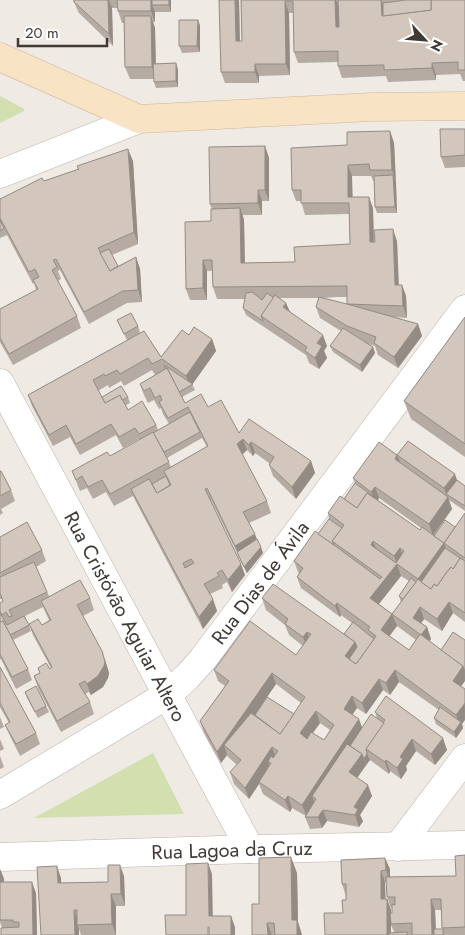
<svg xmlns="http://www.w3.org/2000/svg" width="465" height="935" font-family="Jost,sans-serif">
	<rect width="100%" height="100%" fill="#efeae3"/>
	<g fill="#d2e0b0">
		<path d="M0,96l24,13v2l-24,12z"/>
		<path d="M153,753l31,61 -150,4z"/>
	</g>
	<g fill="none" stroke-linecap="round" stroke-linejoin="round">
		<g stroke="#bdb3aa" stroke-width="29">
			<g id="street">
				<path d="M0,174l139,-55"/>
				<path id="s1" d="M0,383l250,466"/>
				<path id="s2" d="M0,795l167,-100 20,-18 16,-18 262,-350"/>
				<path d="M398,847l67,-89"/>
				<path id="s3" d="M0,857l250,-8 215,-4"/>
			</g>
		</g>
		<g stroke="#ceb79a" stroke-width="29">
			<path id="secondary" d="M0,57l139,62 233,-12 93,-1"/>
		</g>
		<use href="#street" stroke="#fff" stroke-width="28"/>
		<use href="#secondary" stroke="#f8e3c5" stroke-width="28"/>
	</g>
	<g fill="#b5aba3" fill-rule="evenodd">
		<path d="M73,0h98v12h-16v10h-2l2,6 1,36 20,-1 2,7v17l-22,1 -2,-6v-3h-24l-5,-12 -1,-44h-2l-4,-12v-3h-6l1,38 -34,-33z"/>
		<path d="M219,0h20l1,41h2l-1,-41h224v81h-2l-3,-7 -24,1v5l-48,2 -2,-6 -44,2 -4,-12v-4l-40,1 -4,-11 -1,-39h-4l1,62 -31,1v7h-34l-4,-11z"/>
		<path d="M198,20l2,6v26l-18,1 -3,-7z"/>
		<path d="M465,129v38l-20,1 -4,-11z"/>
		<path d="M390,131l4,12 3,70h-20l-2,-6 -1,-25 -3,-6h-19v21l21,11 1,34 23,-1 2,44h3l4,11 1,22 -14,-1 25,7 4,12 -24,32 -20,-13 -3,-9 -6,-2 4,3 2,6 -13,19 -29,-20 -3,-6 11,-15 -21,-13 -4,-11 3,-9h-39l10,14 37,34 -3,5 3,7 -8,11 -10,-6 -3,-8 -60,-40 -3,-7 2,-9h-28l-4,-12 -1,-16h-5v29h-17l-4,-11 25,-68 1,-12 -2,-5 55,-58 4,12v43h-7v14h-19l1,5 1,43 50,-1 55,-18 -1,-30 -44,1 -4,-14h-5l-4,-11 55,-45zM337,297h10v7l-24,-6z"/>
		<path d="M133,161l5,83 -26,11 6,11 18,-9 4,12 2,33 -15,1 -38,21 -29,-54 -2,1 3,8 -3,2 19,35 4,12 -68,37 -13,-23v-33l36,-19 -2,-7 -1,1 -26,-49 -7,3v-39l44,-18 34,-11 -1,-4z"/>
		<path d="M465,317v140l-54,-38 -7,-18z"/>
		<path d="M117,320l21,6 2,7 -13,7z"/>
		<path d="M144,331l17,26 28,-22 23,4 4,12 -24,33 3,6 -13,7 3,6 23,4 31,26 72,28 4,12 -19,26 -23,-23 -4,-11v-2l-14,-10 -2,3 -6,-6 -5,4 25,47 4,12 -22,10 14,30 -16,20 -36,-73h-1l35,75 -13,17 -5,-10 -5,3 1,3 -13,6 7,17 -14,18 -68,-129 -2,-4 -19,10 -8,-14 -13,7 -6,-11 -7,3 -8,-20 38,-15 30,-16 -1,-1 -16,9 -7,-13 -36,20 -10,-18 -17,9 -21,-40 -4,-11zM152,370l3,5 -15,9 4,11 4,8 6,-3 5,9 2,-1 2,6 6,10 -11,6 -2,-5 -28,-15 -2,-5 4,-2 -2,-6h-26l-4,-6 10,-6 1,3 12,-7 3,5zM202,438l5,9 -36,20 -4,-9z"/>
		<path d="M397,455l60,25 8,6v25l-16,-11 3,9 -19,26 22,-8 10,-14v109l-12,-9 -11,18 -18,-12 -3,4 6,4 4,12 -2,3 32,44 1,38 1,4 -7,10 -20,-14 -2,-6 5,-8 -40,-28 -9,13 -7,-5 -17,24 -9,-6 -5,6 10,14 15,-10 -2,-6 72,38 -12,15 -19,-14 -10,15 1,4 -6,9 -11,-8 -1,3 -19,-14 -13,18 15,18 -12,19 3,6 -4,6 -32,-6 -5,7 -12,1 -5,-12 1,-1 -14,-8 -2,4 -27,-18 -4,-10 -10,15 -15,-15 -4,-12 7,-7 -9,-8 -1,-2 -6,8 -17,-30 -4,-12 25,-35 -7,-5 -4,-11 82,-15 7,-9 -14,-11 -4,-10 -19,-15 -4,-12 82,36 8,-11 -11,-8 -1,2 -39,-29 -4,-11 2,-4 -1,-1 -4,-11 24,-27 11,-15 -1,-6 16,-14 11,-16 -2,-5zM379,498l42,30 -1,2 -42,-30zM401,576l8,5 -10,15 2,6 -9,12 5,12 19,14 -7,10 -20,-14 8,-10 -5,-12 -13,-10zM276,684l25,19 -7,11 -27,-17zM320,723l10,7 -6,10 -11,-7z"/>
		<path d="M0,471l11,19 4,11 -14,8 2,4 -3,2z"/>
		<path d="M0,537l42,13 4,11 -10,6 13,29 41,2 4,12 -11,6 23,46 3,11 -1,5 -5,9 -12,8 -2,-3 -4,2 5,8 4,12 -33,18 -23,-44 -4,-12 6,-3 -2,-5h13l-18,-33 -4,-11 13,1 7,-5 -6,-13 -18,9 6,15 -18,9 15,29 4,11 -16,9 -15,-30 -1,1v-57l3,-2 -1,-2h-2z"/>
		<path d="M0,667l36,66 4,11 -20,12 -10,-20 -5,-11 4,-2 -9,-16z"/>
		<path d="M25,692l21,14 3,6 -11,6 -11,-20z"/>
		<path d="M0,717l4,10 -4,2z"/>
		<path d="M0,739l4,10 -4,2z"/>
		<path d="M0,756l4,11 -4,2z"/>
		<path d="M465,855v80h-140l18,-22 3,-13v-4l-4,-12 -1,-24 49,9v8l66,-1zM385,882h1l1,15 4,11h1v5h-1v-3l-4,-11h-2zM435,910h7l1,19h-7zM391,925l3,7 -3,1z"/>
		<path d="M0,869l4,10v3l32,11 1,42 -35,-7 -2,-6z"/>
		<path d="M297,873l1,49 4,13h-50l7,-31z"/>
		<path d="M124,876l1,30h-9v29h-35l-2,-6v6h-38l20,-57v5l47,-1z"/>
	</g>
	<g fill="#948b84">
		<path d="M108,0h1l3,8 1,38 -4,-12z"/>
		<path d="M151,0h4l-3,5 3,7v10l-4,-11z"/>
		<path d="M169,0h2v12l-2,-7z"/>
		<path d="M235,0h4l1,53 -4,-12z"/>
		<path d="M335,0h1l3,8 2,31 -5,-12z"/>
		<path d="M381,0l4,9 -1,12 -2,-5z"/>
		<path d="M285,1l4,12 1,62 -4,-11z"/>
		<path d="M151,16l4,12 1,51 -4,-12z"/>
		<path d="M198,20l2,6v26l-3,-6z"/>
		<path d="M176,63l2,7v17l-2,-6z"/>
		<path d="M432,63l4,12v5l-4,-12z"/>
		<path d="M255,64l4,12v7l-4,-11z"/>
		<path d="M390,131l4,12 2,39 -4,-12z"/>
		<path d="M265,146l4,12v43l-4,-11z"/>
		<path d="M128,149l5,12 5,83 -4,-12z"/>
		<path d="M348,165l4,11 1,32 -5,-11z"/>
		<path d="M393,175l3,7 1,31 -2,-6z"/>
		<path d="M258,190l4,11v14l-4,-12z"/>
		<path d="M369,197l4,11 1,45 -4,-11z"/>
		<path d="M240,208l4,12 1,54 -4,-11z"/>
		<path d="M393,229l4,12 2,55 -4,-11z"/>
		<path d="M136,257l4,12 2,33 -4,-12z"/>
		<path d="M203,260l4,11v29l-4,-12z"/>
		<path d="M402,285l4,11 1,22 -4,-12z"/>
		<path d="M286,303l5,11 -8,-7z"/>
		<path d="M418,324l4,12 -24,32 -4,-11z"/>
		<path d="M323,335l4,11 -3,5 3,7 -8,11 -4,-11 2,-15z"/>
		<path d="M212,339l4,12 -24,34 -2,1 -4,-10z"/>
		<path d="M373,347l2,6 -13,19 -2,-7z"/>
		<path d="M243,439l4,11 -6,6 -4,-12z"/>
		<path d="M251,442l4,11 -2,3 -4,-11z"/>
		<path d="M397,455l5,12 -7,-8z"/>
		<path d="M311,461l4,12 -19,26 -4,-12z"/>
		<path d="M455,474l4,12 -13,8 -2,-6z"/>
		<path d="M375,487l4,11 -3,5 -5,-11z"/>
		<path d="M448,497l4,12 -19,27 -4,-12z"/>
		<path d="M255,534l4,11 -19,13 -5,-12z"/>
		<path d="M373,541l5,12 -7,-8z"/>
		<path d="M444,543l4,11 -28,30 -2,-5z"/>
		<path d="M261,547l2,6 -16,20 -3,-6z"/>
		<path d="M400,548l4,12 -7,4 4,12 -27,34 -4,-12 27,-34 -3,-8z"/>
		<path d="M241,564l4,11 -13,17 -4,-12z"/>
		<path d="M213,599l4,12 -14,18 -4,-12z"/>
		<path d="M449,602l4,11 -11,18 -5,-12z"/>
		<path d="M337,603l4,12 -1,2 -5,-11z"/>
		<path d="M420,607l4,12 -7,10 -4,-11z"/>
		<path d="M392,614l5,12 -12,16 -4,-12z"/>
		<path d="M427,627l4,12 -6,8 -4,-12z"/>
		<path d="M307,632l4,11 -4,6 -4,-12z"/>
		<path d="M355,642l5,12 -13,7 -2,-5z"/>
		<path d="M102,651l7,22 -1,5 -5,9 -12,8 -4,-11z"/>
		<path d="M463,666l2,6v9l-8,11 -4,-11z"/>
		<path d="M395,670l4,12 -9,13 -4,-12z"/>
		<path d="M272,673l4,11 -46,67 -6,-6 3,10 -6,8 -4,-11z"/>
		<path d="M379,679l4,11 -17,24 -4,-11z"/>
		<path d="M352,696l5,12 -9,13 -4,-12z"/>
		<path d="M465,703v17l-3,4 1,4 -7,10 -2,-6 6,-8 -4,-9z"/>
		<path d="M316,711l4,12 -16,22 -4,-12z"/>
		<path d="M359,719l4,11 -47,69 -4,-3 3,8 -8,13 -5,-12z"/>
		<path d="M443,738l4,12 -12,15 -4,-11z"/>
		<path d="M412,739l4,12 -10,15 1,4 -6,9 -4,-11 3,-11z"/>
		<path d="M272,747l4,11 -5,5 -3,-1 2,5 -11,15v2l-10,15 -4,-11z"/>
		<path d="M362,754l4,11 -13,19 -4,-12z"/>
		<path d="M367,754l3,6 -4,5 -2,-6z"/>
		<path d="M386,760l4,11 -1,3 -4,-12z"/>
		<path d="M368,785l4,11 -12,19 3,6 -4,6 -4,-12 -1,-8z"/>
		<path d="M288,796l4,12 -2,4 -5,-12z"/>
		<path d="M323,810l4,11 -5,7 -4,-11z"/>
		<path d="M291,857l6,16 1,49 4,13h-5l-5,-15z"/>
		<path d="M385,858l5,11v13l-4,-12z"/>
		<path d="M208,863l4,11 1,53 -4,-11z"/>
		<path d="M120,865l4,11 1,30 -4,-12z"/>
		<path d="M57,866l4,12 1,16 -4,-11z"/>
		<path d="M0,869l4,10v15l-4,-12z"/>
		<path d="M381,871l4,11 1,29 -5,-12z"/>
		<path d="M32,882l4,11 1,42h-4z"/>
		<path d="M111,894l5,12v29l-4,-11z"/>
		<path d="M387,899l4,11v25h-4z"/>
		<path d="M431,899l4,11 1,25h-4z"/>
		<path d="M74,910l4,11 -1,4 2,4v6h-4z"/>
		<path d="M231,916l4,11v8h-4z"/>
		<path d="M267,923l5,12h-4z"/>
	</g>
	<g fill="#d3c7bd" stroke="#948b84" fill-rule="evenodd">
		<path d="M74,0h34l1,34 -35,-32z"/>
		<path d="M117,0h34v11h-33z"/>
		<rect x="152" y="0" width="17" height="5"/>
		<path d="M219,0h16l1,41h6l-1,-41h94l1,27h3l-1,-27h43l1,16 49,-6v-10h34v70h-7v-8l-26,1v5l-48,2v-5l-46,1v-15l-44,1 -1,-51h-8l1,63h-31v8h-34z"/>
		<path d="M406,0h25v10l-48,6v-13z"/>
		<path d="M124,16h27l1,51h-27z"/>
		<path d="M179,20h19l-1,26h-18z"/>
		<path d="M176,63v18l-22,1 -1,-18z"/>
		<path d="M440,129h25v26l-24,2z"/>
		<path d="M390,131l2,39h-22l-1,-6 -21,1v32h21l1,45h5l-1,-12 19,-1 2,56h7l1,21 -56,-2 71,20 -24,33 -20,-14 2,-6 -29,-11 -31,-19 3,-10 28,7v-18l-134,1 -1,-27h-9v28l-17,1 -1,-67 26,-1v-12l29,-1 1,55 54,-1 -1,-15 56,-3 -1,-41h-48v-13h-9l-1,-42 56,-3v-13z"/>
		<path d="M265,146v44h-7v13l-48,1 -1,-57z"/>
		<path d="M128,149l6,83 -36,16 12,23 26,-14 2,33 -15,1 -39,21 -28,-53 -3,1 4,7 -5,3 25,46 -68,38 -9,-16v-29l38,-20 -5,-9 6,-3 -4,-8 -6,3 -29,-54v-19l42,-21 2,3 35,-12 -2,-3z"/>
		<path d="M393,175l2,32h-20l-1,-31z"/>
		<path d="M0,220l4,8 -4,3z"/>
		<path d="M109,249l9,17 -8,5 -10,-18z"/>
		<path d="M252,292l10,8 5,-7 7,5 -13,18 2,5 -20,-13 3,-15z"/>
		<path d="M275,295l11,8 -3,4 40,28 -6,8 5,3 -7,12 -10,-7 2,-4 -46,-31z"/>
		<path d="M131,313l7,13 -14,8 -7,-14z"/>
		<path d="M465,317v127l-61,-43z"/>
		<path d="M194,327l18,12 -26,37 -24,-17 -10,5 -4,-6 -28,16 -3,-4 -12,6 -1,-2 -11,6 12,23 15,-8 8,15 14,-9 14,24 -17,9 -4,-6 -16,9 -8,-13 -35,20 -10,-19 -17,10 -21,-40 116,-64 17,26 21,-27 7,5z"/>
		<path d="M343,328l30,19 -13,18 -30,-19z"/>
		<path d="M164,365l24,16 5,3 -14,8 -12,-24 -1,1z"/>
		<path d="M167,368l18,35 16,-9 7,13 13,-7 18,33 10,-14 62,42 -19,26 -23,-22 5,-8 -23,-15 -2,3 -6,-6 -6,5 30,57 -24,11 12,22 -20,12 -28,-58 -2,1 36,75 -13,16 -6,-10 -5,3 2,3 -15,8 9,15 -14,18 -68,-128 18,-10 8,14 14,-8 -7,-14 44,-25 -20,-39 -20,11 -9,-16 3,-2 -2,-5 -5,3 -5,-10 -6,3 -4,-7zM191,559l3,4 -9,5 -2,-5z"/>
		<path d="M121,386l7,11 -6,3 -2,-5 -15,8 -3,-6z"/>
		<path d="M190,412l10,20 -36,20 -11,-19z"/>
		<path d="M153,432l16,30 -59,32 -8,-14 -14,7 -6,-11 -6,4 -4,-9 35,-19 3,4z"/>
		<path d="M408,441l47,33 -11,14 -47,-33z"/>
		<path d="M379,442l18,13 -2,4 53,38 -19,27 -54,-37 -4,5 -18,-14z"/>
		<path d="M0,471h1l10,19 -11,6z"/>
		<path d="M166,476l4,9 -13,8 -5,-9z"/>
		<path d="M457,480l8,6v20l-19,-12z"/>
		<path d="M355,483l19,14 -7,-4 -10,15 -13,-9z"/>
		<path d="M367,493l53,37 2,-3 22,16 -26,36 13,10 3,-5 3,2 9,-13 5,-6 2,2 7,-11 5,3v52l-16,-11 -12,17 -17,-12 -7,11 14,9 -6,8 -29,-21 26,-35 -21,-15 -27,34 22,16 -11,16 28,20 11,-16 43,32 -10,15 12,8v14l-9,12 -61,-45 -9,13 -7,-4 -17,24 -10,-7 -8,13 15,10 -57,86 -14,-9 -3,4 -26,-18 12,-19 -3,-1 3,-6 2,2 5,-7 -6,-4 -27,41 -15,-16 11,-12 -17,-15 27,-32 29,21 25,-37 -33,-24 -55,79 -17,-31 29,-40 -15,-11 36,-49 46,34 15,-21 -4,-2 -4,5 -18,-13 3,-5 -26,-21 11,-14 82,58 -10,14 11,8 20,-28 -8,-6 2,-3 -33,-24 -2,3 -38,-29 6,-9 -9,-7 21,-30 65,48 2,-2 -50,-36 12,-16 -16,-12 12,-17 17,12zM373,541l21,15 6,-8 4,3 -8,12 -25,-18zM316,711l18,14 -10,15 -13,-8 -4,7 -7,-6z"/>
		<path d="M465,513v45l-21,-15z"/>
		<path d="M329,519l13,9 -10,13 2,4 -16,-11z"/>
		<path d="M445,520l10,7 -11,16 -10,-7z"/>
		<path d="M27,522l15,28 -42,23v-36z"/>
		<path d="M257,539l4,8 -17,20 -7,-15z"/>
		<path d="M445,548l15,10 -7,11 -2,-2 -5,6 -9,13 -3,-2 -3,5 -10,-7z"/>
		<path d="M34,562l13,30 -38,18 3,6 -3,1 -3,-5 -4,3 -2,-4v-8l3,-2 -3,-8v-16z"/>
		<path d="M411,578l5,4 -13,17 -4,-3z"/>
		<path d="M80,580l10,18 -13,7 25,46 3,11 -1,4 -6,10 -11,8 -2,-3 -6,3 11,18 -33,19 -23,-45 6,-3 -2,-5 8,-5 4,6 2,-2 -23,-43 9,-5 4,6 9,-5 -10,-19z"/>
		<path d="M0,613l7,12 17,-9 5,9 -19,10 -7,-14 -3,1z"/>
		<path d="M3,621l25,48 -16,8 -12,-23v-32z"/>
		<path d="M353,622l21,17 -18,25 -7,-5 8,-12 -2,-5 -11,-8z"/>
		<path d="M453,632l12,8v32l-2,-6 -22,-16z"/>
		<path d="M0,667l36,66 -20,11 -11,-19 5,-3 -10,-19z"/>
		<path d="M36,686l10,20 -11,6 -10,-20z"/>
		<path d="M386,696l57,42 -12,16 -19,-15 -12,18 3,2 -6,9 -11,-8 -1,2 -19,-13 19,-29 -10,-8z"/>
		<path d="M267,697l27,17 -14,20 -25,-19z"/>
		<path d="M440,707l21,15 -7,10 -20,-14z"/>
		<path d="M371,714l13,9 -18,26 1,5 -3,5 -2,-5 -12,-8z"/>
		<path d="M347,744l15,10 -13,18 19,13 -14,22 4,2 -3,6 -32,-5 -5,7h-13l11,-18 -4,-3z"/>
		<path d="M465,855v72l-23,1 -1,-29h-10l1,36h-20v-12l-21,1 -1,-11h2v-9l3,1v-8h-8l-1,-20 70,-1 -1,-20z"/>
		<path d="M291,857l1,63h5v15h-22l-1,-12h-7l1,12h-16v-31h7v-46z"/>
		<path d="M385,858l1,12 -5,1v28h6v36h-62l-1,-22h19l-1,-13h4v-16h-4l-1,-24z"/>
		<path d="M208,863l1,53h22v19h-22v-8h-1v8h-42l-1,-20h21v-51z"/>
		<path d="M108,865h12l1,29h-10l1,30 -35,1v-15h-3l1,25h-34l-4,-68 20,-1 1,17 50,-1z"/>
		<path d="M0,882h32l1,53h-32v-7l18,-1v-5h-6v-2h-13z"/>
		<rect x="434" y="929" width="9" height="6"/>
		<path d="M407,932v3h-18v-2z"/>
	</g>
	<g text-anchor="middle" stroke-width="5" stroke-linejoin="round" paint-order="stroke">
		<g font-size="20" fill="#413a34" stroke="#fff">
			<text dy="7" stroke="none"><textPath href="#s2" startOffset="341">Rua Dias de Ávila</textPath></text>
			<text dy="7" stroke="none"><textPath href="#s1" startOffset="265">Rua Cristóvão Aguiar Altero</textPath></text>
			<text dy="7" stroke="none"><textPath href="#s3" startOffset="232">Rua Lagoa da Cruz</textPath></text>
		</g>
	</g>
	<g transform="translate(425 40) rotate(116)" stroke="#ffffff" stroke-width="4" paint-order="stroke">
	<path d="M0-4L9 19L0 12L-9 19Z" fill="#413a34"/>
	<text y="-8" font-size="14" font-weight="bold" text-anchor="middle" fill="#413a34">N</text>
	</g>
	<path d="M18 38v8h89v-8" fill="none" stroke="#413a34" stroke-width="2.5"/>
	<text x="25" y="38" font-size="15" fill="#413a34" stroke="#ffffff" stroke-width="4" paint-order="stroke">20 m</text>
</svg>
